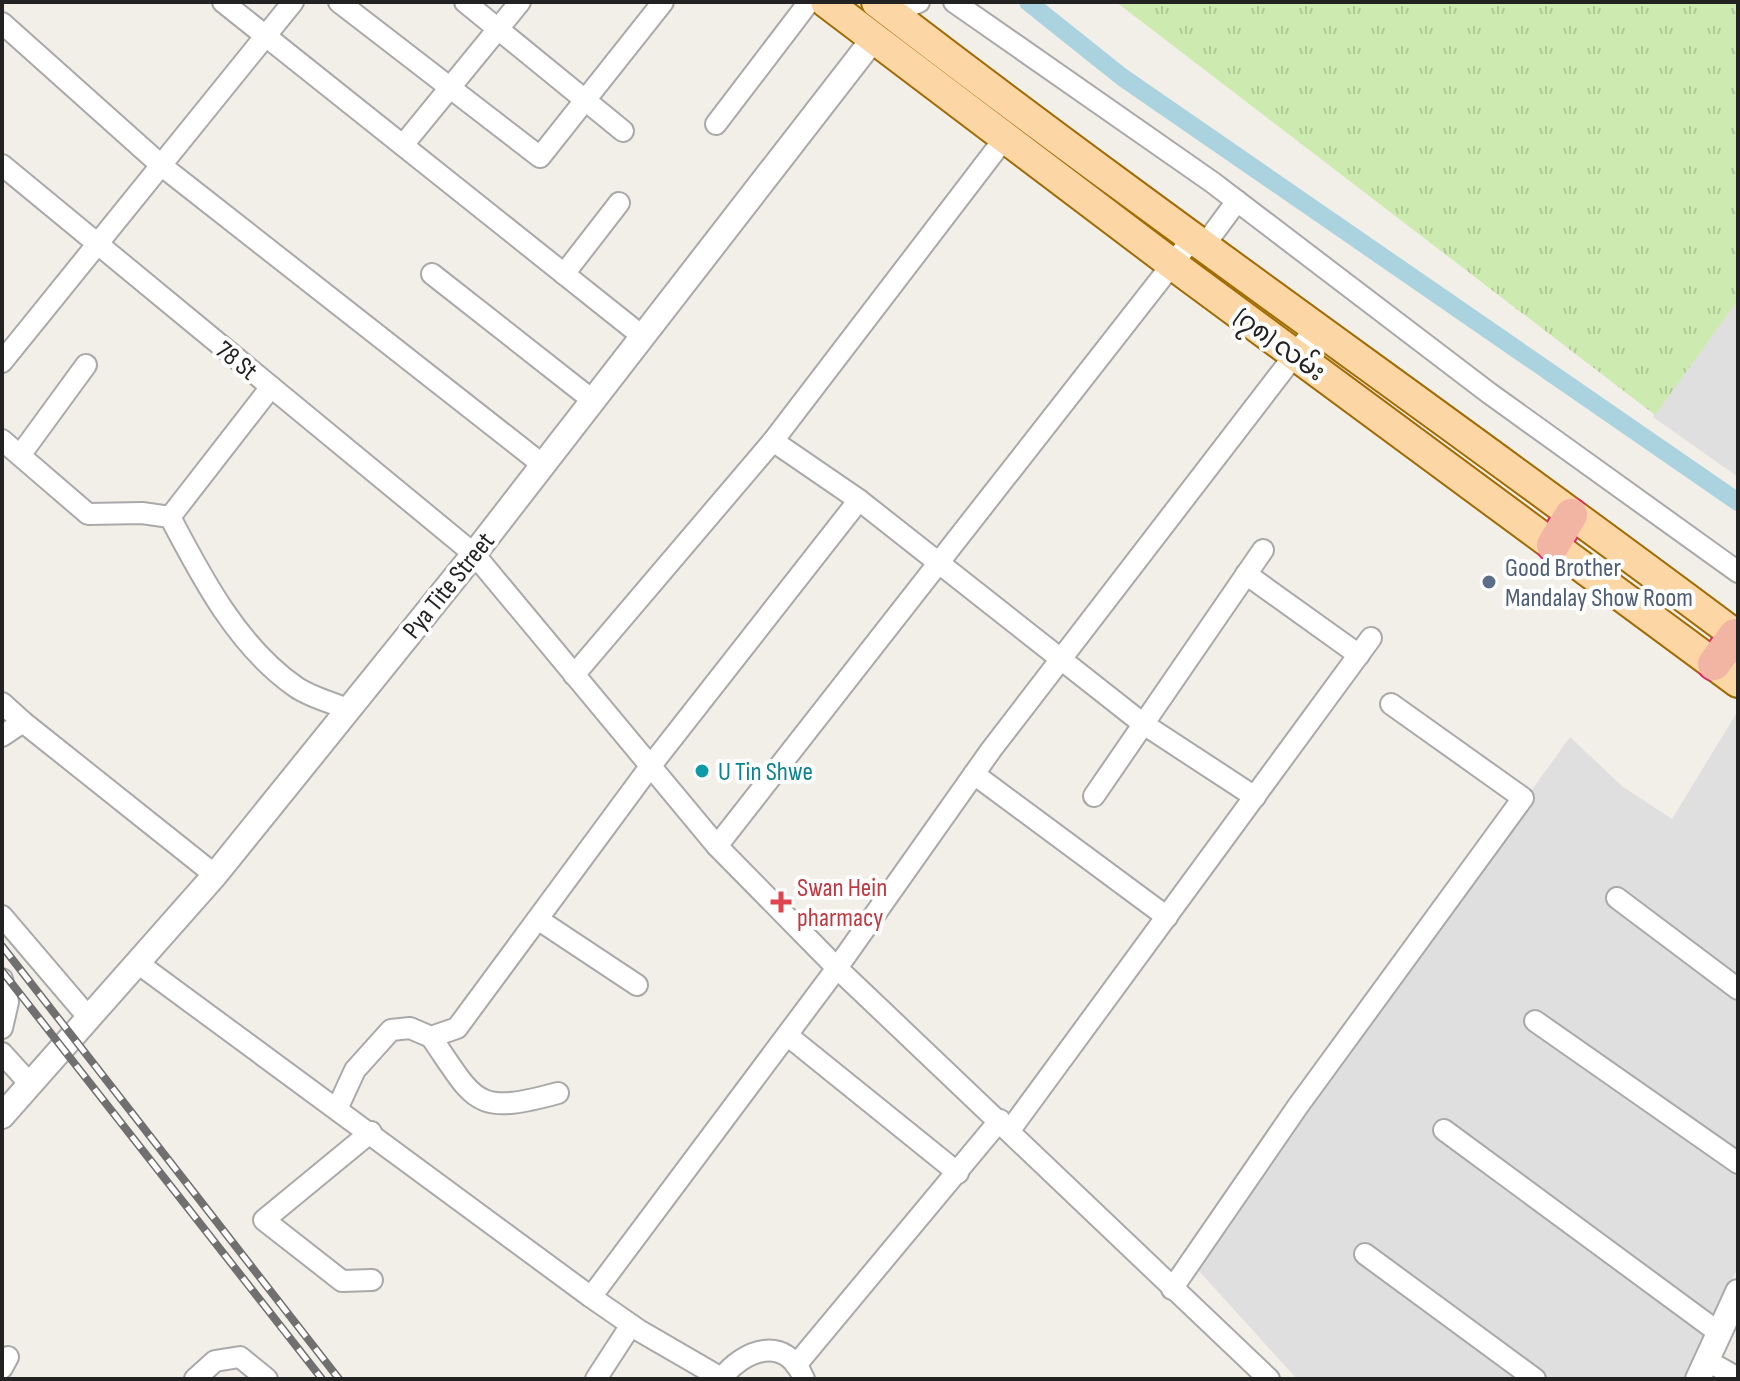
<svg xmlns="http://www.w3.org/2000/svg" width="1740" height="1381" font-family="'Sofia Sans Condensed','Noto Sans Myanmar',sans-serif">
	<defs>
		<pattern id="grass-tufts" width="24" height="20" patternUnits="userSpaceOnUse" patternTransform="scale(2)"><rect width="24" height="20" fill="#cdebb0"/><path d="M3 7l-1-3M5 7V3M7 7l1-3M15 17l-1-3M17 17v-4M19 17l1-3" fill="none" stroke="#b0c997"/></pattern>
	</defs>
	<rect width="100%" height="100%" fill="#f2efe9"/>
	<g fill="#e0dfdf">
		<path d="M1738,298v179l-85,-60z"/>
		<path d="M1736,714l2,553 -54,112h-387l-99,-109 247,-360 125,-173 53,50 49,32z"/>
	</g>
	<path fill="url(#grass-tufts)" d="M1116,2h622v298l-83,115z"/>
	<g fill="none" stroke-linecap="round" stroke-linejoin="round">
		<path stroke="#aad3df" stroke-width="18" d="M1028,2l94,75 616,425"/>
		<g stroke="#a9a9a9" stroke-width="24">
			<g id="minor">
				<path d="M223,2l419,334"/>
				<path d="M339,2l201,155 123,-155"/>
				<path d="M465,2l158,129"/>
				<path d="M954,2l258,180 277,211 249,179"/>
				<path d="M892,13l27,-11"/>
				<path d="M2,23l160,143 381,299"/>
				<path d="M716,124l93,-122"/>
				<path d="M403,145l117,-143"/>
				<path d="M2,165l472,389 243,292 120,122 432,411"/>
				<path d="M1203,247l34,-46"/>
				<path d="M432,274l159,125"/>
				<path d="M564,274l55,-71"/>
				<path d="M2,362l291,-360"/>
				<path d="M2,440l86,74 54,-1 28,4c32,61 68,130 126,170 14,10 35,15 51,22"/>
				<path d="M773,441l86,59 283,223 113,74"/>
				<path d="M21,454l65,-89"/>
				<path d="M170,517l101,-130"/>
				<path d="M1246,574l113,81"/>
				<path d="M574,675l199,-234 231,-302"/>
				<path d="M2,703l21,19"/>
				<path d="M2,736l21,-14 192,153"/>
				<path d="M974,774l193,143"/>
				<path d="M1094,796l169,-246"/>
				<path d="M717,846l475,-607"/>
				<path d="M1617,898l121,91"/>
				<path d="M2,916l87,102"/>
				<path d="M539,920l98,65"/>
				<path d="M139,964l452,333 49,34 81,47"/>
				<path d="M2,979l6,23 -6,26"/>
				<path d="M1535,1021l203,142"/>
				<path d="M787,1035l171,138"/>
				<path d="M431,1037c45,65 43,79 127,56"/>
				<path d="M2,1053l28,31"/>
				<path d="M337,1109l18,-39 36,-40 19,-2 21,9 26,-9 192,-260 210,-268"/>
				<path d="M1010,1130l361,-492"/>
				<path d="M1444,1130l274,202"/>
				<path d="M371,1132l-107,88 78,61 30,-1"/>
				<path d="M1365,1254l170,125"/>
				<path d="M1172,1289l126,-183 225,-308 -132,-94"/>
				<path d="M591,1297l246,-329 154,-218 326,-424"/>
				<path d="M1706,1360l32,18"/>
				<path d="M796,1365l204,-245"/>
				<path d="M2,1368l6,-11"/>
				<path d="M195,1379l20,-18 25,-4 27,22"/>
				<path d="M596,1379l35,-54"/>
				<path d="M721,1379c23,-30 65,-45 83,0"/>
			</g>
		</g>
		<g stroke="#a9a9a9" stroke-width="28">
			<g id="tertiary">
				<path d="M2,1116l213,-241 259,-321 400,-516"/>
				<path d="M1698,1379l40,-87"/>
			</g>
		</g>
		<g stroke="#a06b00" stroke-width="34">
			<g id="primary">
				<path d="M826,2l346,262 566,418"/>
				<path d="M877,2c283,218 576,421 861,635"/>
			</g>
		</g>
		<g stroke="#dc2a67" stroke-width="36">
			<g id="trunk">
				<path d="M1553,545l18,-30"/>
				<path d="M1714,664l21,-29"/>
			</g>
		</g>
		<use href="#minor" stroke="#fff" stroke-width="20"/>
		<use href="#tertiary" stroke="#fff" stroke-width="24"/>
		<use href="#primary" stroke="#fcd6a4" stroke-width="30"/>
		<use href="#trunk" stroke="#f2b4a3" stroke-width="32"/>
		<g stroke="#707070" stroke-width="8">
			<g id="rail">
				<path d="M2,946l337,433"/>
				<path d="M2,971l320,408"/>
			</g>
		</g>
		<use href="#rail" stroke="#fff" stroke-width="5" stroke-dasharray="15" stroke-linecap="butt"/>
	</g>
	<circle fill="#5c6f8a" stroke="#fff" stroke-width="3" cx="1489" cy="582" r="8"/>
	<circle fill="#0f9aa8" stroke="#fff" stroke-width="3" cx="702" cy="771" r="8"/>
	<path fill="#e0444e" stroke="#fff" stroke-width="3" d="M777 890h8v8h8v8h-8v8h-8v-8h-8v-8h8z"/>
	<g text-anchor="middle" stroke-width="8" stroke-linejoin="round" paint-order="stroke">
		<g font-size="26" fill="#222" stroke="#fff">
			<text transform="translate(1280 344) rotate(36)" y="9">(၇၈) လမ်း</text>
			<text transform="translate(237 360) rotate(39)" y="9">78 St</text>
			<text transform="translate(448 585) rotate(-51)" y="9">Pya Tite Street</text>
		</g>
		<g font-size="26" fill="#4e5e75" stroke="#fff" text-anchor="start">
			<text x="1505" y="576">Good Brother<tspan x="1505" dy="30">Mandalay Show Room</tspan></text>
		</g>
		<g font-size="26" fill="#0d838f" stroke="#fff" text-anchor="start">
			<text x="718" y="780">U Tin Shwe</text>
		</g>
		<g font-size="26" fill="#be3a42" stroke="#fff" text-anchor="start">
			<text x="797" y="896">Swan Hein<tspan x="797" dy="30">pharmacy</tspan></text>
		</g>
	</g>
	<rect width="1740" height="1381" fill="none" stroke="#222222" stroke-width="8"/>
</svg>
